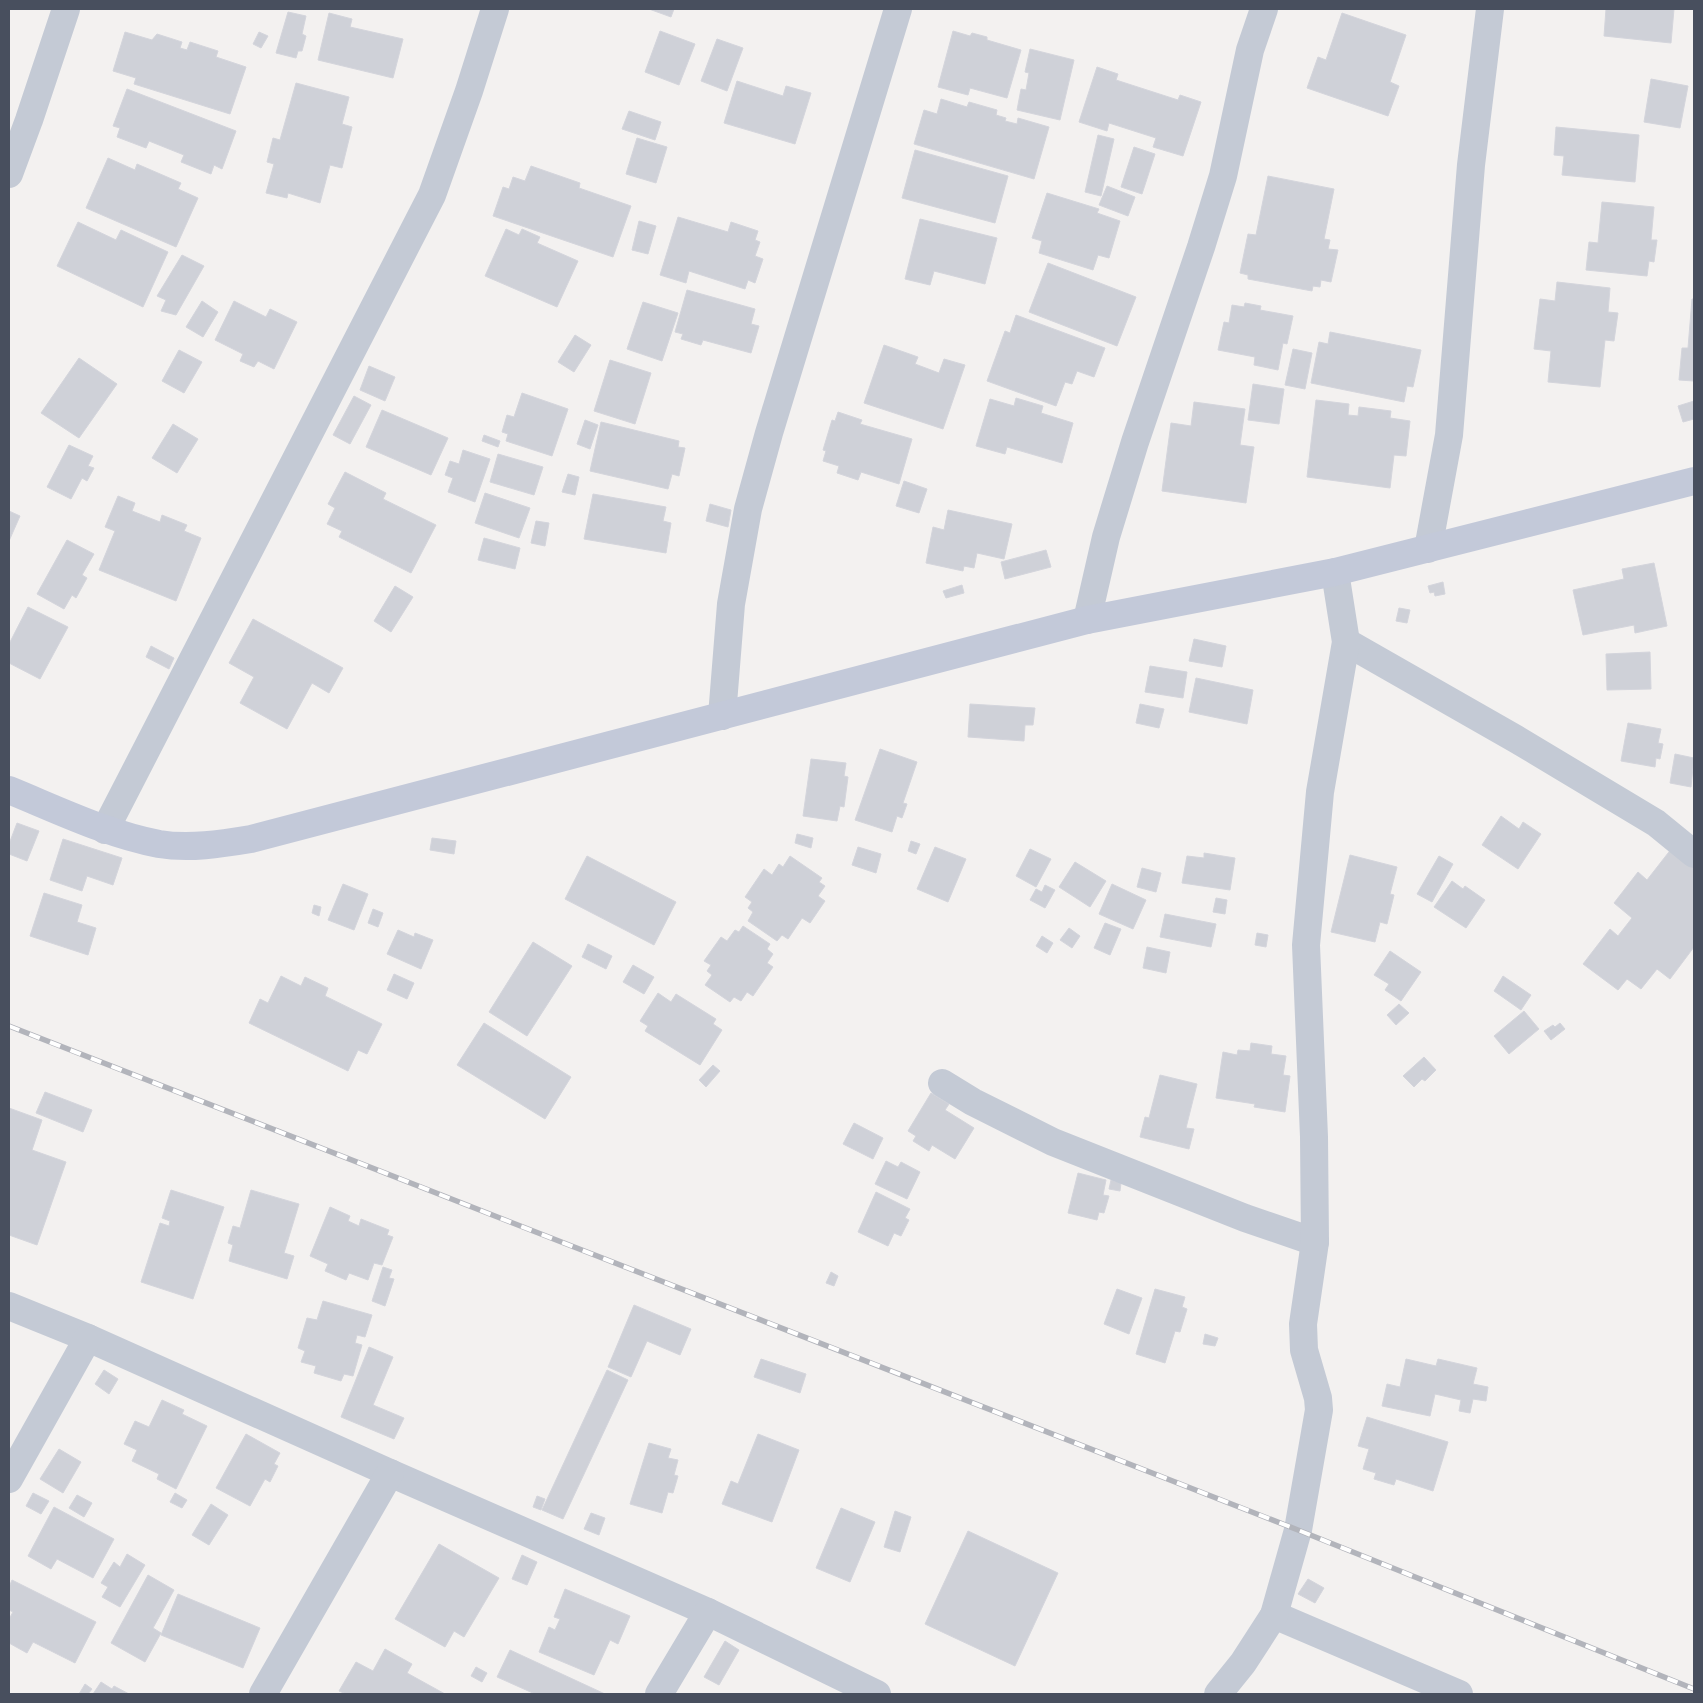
<svg xmlns="http://www.w3.org/2000/svg" width="1703" height="1703" font-family="Rubik,sans-serif">
	<rect width="100%" height="100%" fill="#f3f1f0"/>
	<g fill="#cfd1d8" stroke="#d4d5dc">
		<path d="M649,9h25l-3,8z"/>
		<path d="M1606,9h68l-3,34 -67,-7z"/>
		<path d="M288,12l18,4 -4,18 4,2 -4,15h-4l-2,7 -20,-5z"/>
		<path d="M329,13l23,6 -2,8 53,12 -10,39 -75,-18z"/>
		<path d="M1342,13l64,22 -16,47 9,4 -11,30 -81,-28 11,-31 8,3z"/>
		<path d="M660,31l35,13 -16,41 -34,-13z"/>
		<path d="M953,31l17,5 2,-3 15,4v3l34,10 -14,48 -37,-10 -2,7 -30,-8z"/>
		<path d="M125,32l27,8 5,-6 25,8 -2,6 7,2 3,-8 28,9 -2,6 30,10 -16,47 -96,-30 2,-6 -23,-7z"/>
		<path d="M259,32l9,4 -7,12 -8,-4z"/>
		<path d="M717,39l26,9 -16,43 -26,-10z"/>
		<path d="M1030,49l44,11 -14,60 -43,-10 4,-21 5,1 3,-17 -4,-1z"/>
		<path d="M1097,67l21,7 -2,6 62,20 2,-5 21,7 -18,54 -30,-9 3,-9 -47,-15 -2,8 -28,-9z"/>
		<path d="M1651,79l37,7 -8,42 -36,-6z"/>
		<path d="M737,81l46,15 3,-10 25,7 -16,51 -71,-21z"/>
		<path d="M296,83l53,14 -7,27 10,3 -10,41 -12,-3 -10,38 -32,-10 -1,5 -21,-5 8,-29 -7,-2 6,-24 7,2z"/>
		<path d="M127,89l109,42 -14,38 -8,-4 -3,9 -30,-12 3,-7 -35,-14 -3,7 -29,-11 3,-9 -7,-2z"/>
		<path d="M941,99l26,8 2,-5 28,8 -1,5 10,3 -1,3 12,3 1,-6 31,9 -15,52 -120,-35 10,-34 13,4z"/>
		<path d="M629,111l32,11 -6,18 -33,-11z"/>
		<path d="M1556,127l83,8 -4,47 -73,-7 2,-19 -10,-1z"/>
		<path d="M1098,135l16,4 -13,57 -16,-4z"/>
		<path d="M637,138l30,9 -11,36 -30,-9z"/>
		<path d="M1134,147l21,7 -13,40 -21,-7z"/>
		<path d="M915,150l93,26 -13,47 -93,-25z"/>
		<path d="M108,158l27,12 2,-6 44,19 -3,6 20,9 -22,49 -90,-39z"/>
		<path d="M531,166l49,17 -1,5 52,18 -18,51 -120,-41 10,-29 6,2 4,-12 12,4z"/>
		<path d="M1268,176l66,13 -10,50 6,1 -2,9 10,1 -7,32 -10,-2 -1,7 -7,-1 -1,5 -64,-12v-4l-8,-2 8,-39 8,1z"/>
		<path d="M1107,186l28,11 -7,19 -29,-11z"/>
		<path d="M1047,193l52,16 -2,4 23,8 -11,37 -11,-3 -5,15 -54,-17 3,-12 -10,-3z"/>
		<path d="M1602,202l52,5 -3,33h6l-3,22 -5,-1 -2,15 -61,-6 3,-28 9,1z"/>
		<path d="M678,217l50,15 3,-10 27,9 -3,9 5,2 -5,14 8,3 -8,24 -7,-3 -3,9 -56,-18 -3,12 -26,-8z"/>
		<path d="M920,219l77,19 -12,46 -51,-13 -4,14 -25,-6z"/>
		<path d="M639,221l17,5 -8,28 -16,-4z"/>
		<path d="M78,222l38,18 5,-10 47,22 -25,55 -86,-41z"/>
		<path d="M506,229l13,6 3,-6 18,8 -3,6 41,18 -21,46 -72,-31z"/>
		<path d="M182,255l22,11 -28,49 -15,-4 5,-11 -9,-4z"/>
		<path d="M1048,263l88,34 -19,49 -88,-34z"/>
		<path d="M1557,282l53,6 -2,24 10,1 -4,28 -9,-1 -5,47 -52,-5 3,-31 -17,-2 6,-50 15,2z"/>
		<path d="M687,290l68,19 -4,15 8,2 -8,27 -48,-13 -2,5 -20,-6 2,-5 -8,-2z"/>
		<path d="M1692,299h2v82l-15,-1 3,-32h6z"/>
		<path d="M202,301l16,11 -15,25 -17,-10z"/>
		<path d="M234,301l32,16 4,-8 27,13 -23,47 -16,-8 -4,6 -14,-6 3,-7 -28,-14z"/>
		<path d="M643,302l35,11 -16,48 -35,-12z"/>
		<path d="M1245,303l16,3 -1,4 33,6 -6,28 -4,-1 -5,27 -24,-5 1,-8 -37,-7 6,-28 5,1 3,-18 12,2z"/>
		<path d="M1016,315l89,33 -11,29 -17,-6 -5,13 -7,-2 -9,24 -69,-25 18,-50 5,2z"/>
		<path d="M1330,332l91,18 -8,37 -6,-1 -3,16 -93,-19 8,-41 9,2z"/>
		<path d="M575,335l16,10 -17,27 -16,-10z"/>
		<path d="M884,345l34,12 -3,7 24,9 5,-14 21,6 -22,64 -79,-26z"/>
		<path d="M1293,349l19,4 -7,36 -20,-4z"/>
		<path d="M179,350l23,12 -18,31 -22,-12z"/>
		<path d="M79,358l38,26 -38,54 -38,-25z"/>
		<path d="M610,360l41,13 -16,51 -41,-13z"/>
		<path d="M369,366l26,11 -10,24 -25,-11z"/>
		<path d="M1253,384l31,5 -5,35 -31,-4z"/>
		<path d="M522,393l46,16 -16,47 -46,-15 2,-7 -6,-2 5,-17 7,2z"/>
		<path d="M354,396l17,9 -21,39 -17,-9z"/>
		<path d="M1016,398l27,8 -2,7 32,10 -11,40 -55,-16 -2,7 -29,-8 14,-47 24,7z"/>
		<path d="M1316,400l33,4 -1,11 10,1 1,-9 32,4 -1,7 20,3 -4,35 -12,-1 -4,33 -83,-11z"/>
		<path d="M1694,401v18l-11,3 -5,-16z"/>
		<path d="M1194,402l51,7 -5,36 14,2 -8,56 -84,-12 9,-68 20,3z"/>
		<path d="M382,410l66,28 -17,37 -65,-28z"/>
		<path d="M838,412l24,8 -2,4 52,15 -13,45 -38,-12 -3,8 -21,-7 2,-7 -16,-5 3,-10 -3,-1 9,-30 3,1z"/>
		<path d="M585,420l13,5 -8,24 -13,-5z"/>
		<path d="M601,422l78,19 -1,6 7,1 -6,28 -7,-2 -4,15 -78,-18z"/>
		<path d="M173,424l25,15 -21,34 -25,-15z"/>
		<path d="M484,435l16,6 -2,6 -16,-6z"/>
		<path d="M69,445l24,11 -5,10 6,2 -7,13 -5,-3 -11,21 -24,-12z"/>
		<path d="M463,450l27,9 -15,43 -27,-10 5,-14 -8,-3 5,-14 9,3z"/>
		<path d="M498,454l45,13 -9,28 -44,-13z"/>
		<path d="M345,472l41,21 -3,6 53,26 -25,48 -72,-36 3,-6 -15,-7 8,-16 -7,-4z"/>
		<path d="M568,474l11,3 -4,18 -13,-3z"/>
		<path d="M904,481l23,8 -8,24 -23,-7z"/>
		<path d="M485,493l45,15 -11,30 -44,-15z"/>
		<path d="M593,494l73,13 -3,14 8,2 -5,30 -82,-14z"/>
		<path d="M118,496l17,7 -3,8 28,11 2,-7 25,10 -3,6 17,7 -25,63 -77,-31 16,-39 -10,-4z"/>
		<path d="M710,504l21,6 -3,17 -22,-6z"/>
		<path d="M948,510l64,14 -8,35 -27,-6 -3,15 -10,-2 -1,5 -37,-8 7,-36 11,3z"/>
		<path d="M9,511l11,5 -11,25z"/>
		<path d="M536,521l13,2 -4,23 -14,-3z"/>
		<path d="M484,538l36,10 -5,21 -37,-9z"/>
		<path d="M67,540l27,14 -12,21 5,3 -11,20 -4,-3 -8,14 -27,-15z"/>
		<path d="M1046,550l5,17 -46,12 -4,-17z"/>
		<path d="M1654,563l13,63 -32,7 -1,-8 -51,10 -10,-45 51,-11 -2,-10z"/>
		<path d="M1443,582l2,12 -10,2 -1,-4 -4,1 -2,-7z"/>
		<path d="M962,585l2,8 -18,5 -3,-7z"/>
		<path d="M395,586l18,11 -22,35 -17,-11z"/>
		<path d="M28,607l40,20 -28,52 -31,-16v-19z"/>
		<path d="M1399,608l11,2 -3,13 -11,-2z"/>
		<path d="M253,619l90,49 -14,25 -17,-10 -25,46 -47,-26 14,-26 -25,-14z"/>
		<path d="M1194,639l32,7 -4,21 -33,-6z"/>
		<path d="M151,646l23,12 -5,11 -23,-12z"/>
		<path d="M1650,652l1,37 -44,1 -1,-36z"/>
		<path d="M1150,666l37,6 -4,26 -38,-6z"/>
		<path d="M1196,678l57,12 -6,34 -58,-12z"/>
		<path d="M970,704l65,4 -2,17h-8l-1,16 -56,-4z"/>
		<path d="M1140,704l24,5 -5,19 -23,-5z"/>
		<path d="M1628,723l33,6 -3,14 5,1 -3,15 -4,-1 -1,9 -34,-6z"/>
		<path d="M880,749l37,13 -14,41 4,1 -5,14 -5,-2 -5,16 -37,-12z"/>
		<path d="M1675,754l19,4 -3,29 -21,-4z"/>
		<path d="M811,759l35,4 -2,13 4,1 -4,30 -4,-1 -3,15 -34,-5z"/>
		<path d="M1501,816l18,13 4,-7 18,12 -23,35 -36,-24z"/>
		<path d="M17,823l22,8 -12,30 -18,-7v-10z"/>
		<path d="M797,834l16,4 -2,10 -16,-5z"/>
		<path d="M432,838l24,3 -2,13 -24,-4z"/>
		<path d="M63,839l59,19 -9,27 -26,-9 -5,15 -32,-11z"/>
		<path d="M911,841l9,3 -4,10 -8,-3z"/>
		<path d="M858,847l23,7 -5,19 -24,-8z"/>
		<path d="M935,847l31,12 -18,43 -31,-13z"/>
		<path d="M1672,848l22,17v82l-24,32 -13,-10 -16,20 -14,-10 -9,11 -35,-26 27,-35 8,7 14,-18 -18,-15 24,-31 9,8z"/>
		<path d="M1030,849l21,10 -15,28 -20,-11z"/>
		<path d="M1204,853l31,5 -5,32 -48,-7 5,-27 17,2z"/>
		<path d="M1350,855l47,12 -7,27 4,1 -7,29 -7,-2 -5,20 -44,-10z"/>
		<path d="M587,856l89,46 -22,43 -89,-46z"/>
		<path d="M790,856l32,22 -3,4 6,4 -7,10 7,5 -15,22 -8,-5 -14,21 -6,-4 -5,6 -29,-20 5,-9 -5,-4 4,-6 -7,-5 19,-28 8,6 7,-11 4,3z"/>
		<path d="M1439,856l14,8 -21,38 -15,-8z"/>
		<path d="M1075,862l31,19 -16,26 -31,-20z"/>
		<path d="M1142,868l19,5 -5,19 -19,-5z"/>
		<path d="M1452,881l11,8 2,-3 20,14 -19,28 -32,-21z"/>
		<path d="M343,884l25,10 -14,36 -26,-10z"/>
		<path d="M1112,884l34,16 -13,29 -34,-15z"/>
		<path d="M1045,885l10,5 -10,18 -15,-8 6,-11 6,3z"/>
		<path d="M44,893l38,12 -5,17 19,6 -8,27 -58,-19z"/>
		<path d="M1216,898l11,2 -2,14 -12,-2z"/>
		<path d="M314,905l7,2 -2,9 -7,-3z"/>
		<path d="M373,909l10,4 -5,14 -10,-4z"/>
		<path d="M1165,914l51,10 -5,23 -51,-10z"/>
		<path d="M1105,923l16,6 -11,26 -16,-7z"/>
		<path d="M743,926l27,18 -3,5 6,5 -6,9 6,4 -20,29 -6,-4 -6,9 -7,-4 -4,5 -25,-17 7,-10 -5,-4 4,-6 -7,-4 17,-24 6,4 8,-11 4,2z"/>
		<path d="M1069,928l11,8 -8,12 -12,-8z"/>
		<path d="M398,930l16,7 1,-4 18,7 -12,29 -34,-15z"/>
		<path d="M1257,933l11,2 -2,12 -11,-2z"/>
		<path d="M1042,936l11,7 -6,10 -11,-7z"/>
		<path d="M533,942l39,24 -45,70 -38,-24z"/>
		<path d="M588,944l24,12 -6,13 -24,-12z"/>
		<path d="M1147,947l23,5 -4,21 -23,-5z"/>
		<path d="M1390,951l31,21 -20,29 -16,-11 4,-6 -15,-9z"/>
		<path d="M633,965l21,12 -10,17 -21,-12z"/>
		<path d="M394,974l20,9 -7,16 -20,-9z"/>
		<path d="M281,976l20,10 4,-9 23,11 -3,8 57,28 -15,30 -9,-4 -10,21 -99,-48 11,-24 8,4z"/>
		<path d="M1503,976l28,19 -10,15 -27,-19z"/>
		<path d="M658,993l13,9 5,-8 40,25 -3,5 9,6 -22,35 -55,-34 3,-5 -8,-5z"/>
		<path d="M1399,1004l10,9 -13,12 -9,-10z"/>
		<path d="M1524,1011l15,18 -30,25 -15,-18z"/>
		<path d="M484,1023l87,54 -26,42 -88,-54z"/>
		<path d="M1560,1023l5,6 -14,11 -7,-9 9,-6 2,2z"/>
		<path d="M1251,1043l21,3 -1,8 15,2 -3,19 7,1 -5,36 -31,-5 1,-3 -39,-6 7,-46 14,3 1,-5 12,1z"/>
		<path d="M1424,1057l12,13 -11,11 -3,-2 -8,8 -11,-11z"/>
		<path d="M713,1065l7,6 -14,16 -7,-7z"/>
		<path d="M1160,1075l37,9 -11,44 8,1 -5,20 -49,-12 5,-20 4,1z"/>
		<path d="M45,1092l47,18 -9,22 -47,-19z"/>
		<path d="M931,1093l18,11 -4,6 29,18 -19,31 -23,-14 -3,6 -16,-10 3,-5 -8,-5z"/>
		<path d="M9,1108l33,12 -10,30 34,12 -29,83 -28,-10z"/>
		<path d="M854,1123l29,15 -10,21 -30,-15z"/>
		<path d="M886,1161l12,6 3,-5 19,10 -13,27 -32,-15z"/>
		<path d="M1078,1173l28,7 -3,15 6,1 -5,17 -5,-1 -2,8 -29,-7z"/>
		<path d="M1111,1180l10,3 -1,8 -11,-2z"/>
		<path d="M171,1190l53,17 -31,92 -52,-17 19,-59 9,3 1,-5 -8,-3z"/>
		<path d="M251,1190l48,14 -15,49 10,3 -7,23 -58,-18 4,-16 -5,-2 5,-17 7,2z"/>
		<path d="M876,1192l34,17 -5,9 4,2 -8,16 -7,-3 -6,13 -30,-14z"/>
		<path d="M330,1207l20,9 -2,5 11,5 2,-7 28,11 -2,5 6,2 -11,28 -8,-2 -6,17 -19,-7 -3,7 -21,-9 3,-7 -18,-8z"/>
		<path d="M383,1267l9,3 -3,8 5,1 -9,27 -13,-5z"/>
		<path d="M831,1272l7,4 -4,10 -8,-3z"/>
		<path d="M1117,1289l25,9 -13,36 -25,-10z"/>
		<path d="M1155,1289l30,8 -3,10 5,2 -7,23 -5,-1 -10,32 -29,-9z"/>
		<path d="M323,1301l49,14 -7,22 -8,-2 -2,8 7,2 -9,31 -9,-2 -3,7 -27,-8 2,-7 -15,-4 4,-11 -7,-3 9,-30 10,2z"/>
		<path d="M634,1305l57,24 -11,26 -33,-14 -16,36 -23,-10z"/>
		<path d="M1205,1334l13,4 -3,8 -12,-2z"/>
		<path d="M369,1347l24,10 -20,48 31,13 -10,21 -53,-22z"/>
		<path d="M761,1359l45,15 -6,19 -46,-16z"/>
		<path d="M1406,1359l30,7 2,-7 39,9 -4,16 15,3 -2,14 -13,-2 -3,14 -11,-2 2,-11 -26,-6 -5,22 -48,-10 5,-22 13,3z"/>
		<path d="M104,1370l14,9 -9,15 -14,-10z"/>
		<path d="M607,1370l21,10 -65,139 -21,-9z"/>
		<path d="M162,1400l22,10 -2,4 25,12 -31,63 -19,-10 2,-5 -27,-13 5,-11 -13,-6 11,-23 14,6z"/>
		<path d="M1367,1417l81,25 -15,49 -37,-12 -2,6 -20,-6 2,-6 -13,-4 6,-20 -11,-3z"/>
		<path d="M246,1434l34,19 -6,11 4,2 -8,16 -5,-3 -15,27 -34,-18z"/>
		<path d="M758,1434l41,16 -27,72 -50,-18 9,-23 7,3z"/>
		<path d="M649,1443l22,6 -3,9 10,2 -4,15 4,1 -5,17 -5,-1 -6,21 -32,-9z"/>
		<path d="M59,1449l22,13 -18,31 -23,-14z"/>
		<path d="M33,1493l16,8 -8,13 -15,-8z"/>
		<path d="M175,1493l12,7 -5,8 -12,-6z"/>
		<path d="M77,1495l15,8 -8,14 -15,-9z"/>
		<path d="M537,1496l8,3 -4,11 -8,-3z"/>
		<path d="M211,1504l17,11 -19,30 -17,-10z"/>
		<path d="M54,1507l60,32 -21,39 -36,-19 -6,10 -23,-13z"/>
		<path d="M841,1508l34,14 -25,60 -34,-14z"/>
		<path d="M895,1511l16,6 -11,35 -16,-5z"/>
		<path d="M591,1513l14,5 -6,17 -15,-6z"/>
		<path d="M968,1531l90,42 -43,93 -90,-42z"/>
		<path d="M439,1544l60,34 -35,59 -10,-6 -9,16 -50,-28z"/>
		<path d="M127,1554l18,11 -25,42 -18,-10 6,-10 -7,-4 13,-21 6,5z"/>
		<path d="M522,1555l15,7 -10,23 -15,-6z"/>
		<path d="M148,1575l26,15 -21,38 8,5 -16,29 -34,-19z"/>
		<path d="M1308,1579l16,9 -9,15 -17,-9z"/>
		<path d="M12,1580l84,42 -21,41 -42,-21 -6,11 -18,-10v-24l4,-7 -4,-2v-23z"/>
		<path d="M565,1589l65,27 -12,28 -8,-4 -16,35 -55,-23 10,-25 6,3 5,-11 -6,-2z"/>
		<path d="M178,1594l82,34 -17,40 -82,-33z"/>
		<path d="M725,1641l14,9 -20,35 -15,-8z"/>
		<path d="M385,1649l27,15 -5,9 38,21h-99l-7,-3 17,-29 17,9z"/>
		<path d="M510,1650l95,44h-70l-38,-17z"/>
		<path d="M476,1667l11,6 -5,9 -11,-6z"/>
		<path d="M101,1682l11,7 2,-3 15,8h-36z"/>
		<path d="M85,1684l7,5 -4,5h-9z"/>
	</g>
	<g fill="none" stroke-linecap="round" stroke-linejoin="round">
		<g stroke="#c4cad5" stroke-width="28">
			<path d="M9,174l20,-54 37,-111"/>
			<path d="M1428,549l21,-114 22,-270 19,-156"/>
			<path d="M1087,620l19,-83 29,-95 66,-195 22,-71 27,-126 14,-41"/>
			<path d="M1346,642l170,97 140,84 38,31"/>
			<path d="M722,716l9,-112 17,-95 21,-76 129,-424"/>
			<path d="M105,830l327,-635 37,-104 26,-82"/>
			<path d="M942,1083l31,19 80,40 192,76 70,24"/>
			<path d="M9,1306l79,32 302,135 318,139 169,82"/>
			<path d="M9,1479l79,-141"/>
			<path d="M1274,1615l185,79"/>
			<path d="M263,1694l127,-221"/>
			<path d="M659,1694l49,-82"/>
			<path d="M1218,1694l25,-31 31,-48 24,-85 21,-120 -1,-12 -14,-48 -1,-26 12,-82 -1,-105 -8,-192 14,-153 26,-150 -11,-70"/>
		</g>
		<path stroke="#c3c9d9" stroke-width="28" d="M9,790c49,20 98,44 150,54 30,5 62,0 92,-5l836,-219 248,-48 359,-91"/>
		<g stroke="#b2b4bb" stroke-width="5.5">
			<path id="rail" d="M9,1026l1289,504 396,159"/>
		</g>
		<use href="#rail" stroke="#fff" stroke-width="4" stroke-dasharray="11" stroke-linecap="butt"/>
	</g>
	<rect width="1703" height="1703" fill="none" stroke="#484f5e" stroke-width="20"/>
</svg>
